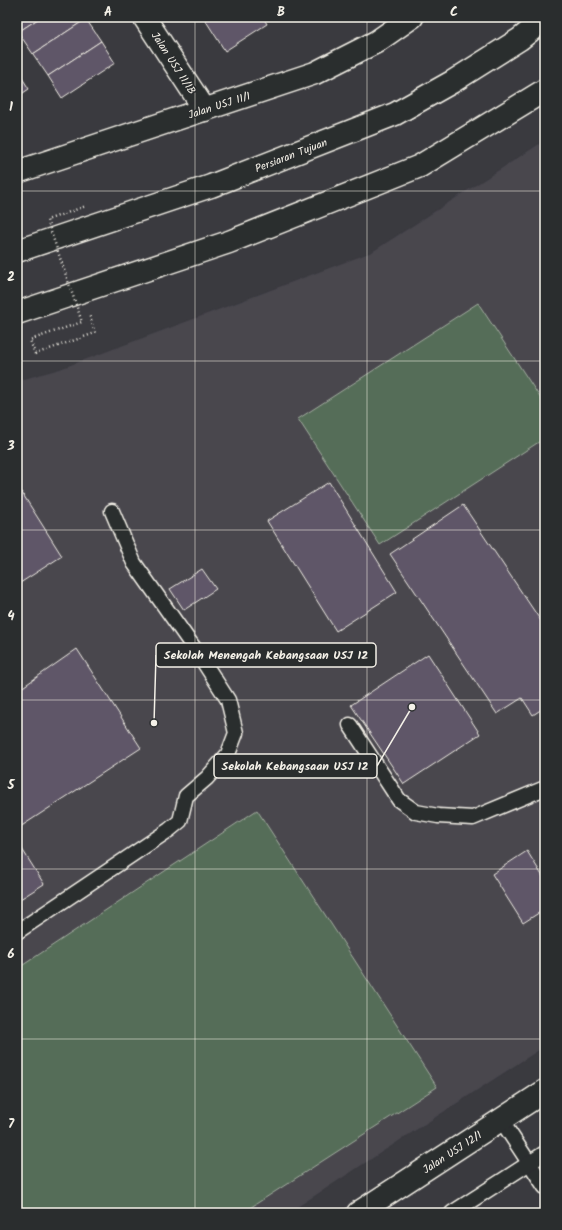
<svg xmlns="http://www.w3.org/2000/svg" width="562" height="1230" font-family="Kalam,sans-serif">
	<rect width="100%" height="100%" fill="#3a3a3f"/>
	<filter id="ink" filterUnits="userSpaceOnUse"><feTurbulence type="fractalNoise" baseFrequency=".025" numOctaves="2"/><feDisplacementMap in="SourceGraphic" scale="8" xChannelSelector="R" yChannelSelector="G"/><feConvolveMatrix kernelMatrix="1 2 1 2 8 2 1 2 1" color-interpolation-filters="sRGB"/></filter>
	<g filter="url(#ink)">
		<path fill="#48464e" d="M541,143l4,5v898l-257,167h-271v-832l43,-12 312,-117z"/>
		<g fill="#556d59" stroke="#a4afa0">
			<path d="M478,303l67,102v33l-165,107 -82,-126z"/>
			<path d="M257,810l180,277 -195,126h-225v-244z"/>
		</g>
		<g fill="#5f5767" stroke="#f4f1e8">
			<path d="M17,17h24l-23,15 -1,-2z"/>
			<path d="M41,17h44l1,2 -53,35 -15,-22z"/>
			<path d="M205,17h58l4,7 -42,27 -21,-33z"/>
			<path d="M86,19l15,22 -53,35 -15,-22z"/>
			<path d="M101,41l14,22 -53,35 -14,-22z"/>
			<path d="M17,70l12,19 -12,8z"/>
			<path d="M329,482l68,110 -61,39 -69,-110z"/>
			<path d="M17,485l45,71 -45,29z"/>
			<path d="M463,505l82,122v80l-12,8 -11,-17 -25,16 -107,-160z"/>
			<path d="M202,569l14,20 -32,21 -14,-21z"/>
			<path d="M77,649l64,99 -124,81v-138z"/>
			<path d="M428,654l52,80 -76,50 -53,-79z"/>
			<path d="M17,841l27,43 -27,17z"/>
			<path d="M527,851l18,29v29l-22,14 -31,-49z"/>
		</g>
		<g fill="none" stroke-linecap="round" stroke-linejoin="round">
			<g stroke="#f4f1e8" stroke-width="17">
				<g id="service">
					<path d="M350,725l49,75 17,12 22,4 35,2 72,-30"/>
					<path d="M17,932l152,-102 11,-9 6,-25 21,-18 21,-24 8,-21 -8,-33 -27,-42 -67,-95 -22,-52"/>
					<path d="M501,1120l44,67"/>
					<path d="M452,1213l93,-60"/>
				</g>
			</g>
			<g stroke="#f4f1e8" stroke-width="25">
				<g id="minor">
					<path d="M144,17l61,93"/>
					<path d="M17,172l298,-99 61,-31 36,-25"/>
					<path d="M358,1213l187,-122"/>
				</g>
			</g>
			<g stroke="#f4f1e8" stroke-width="25">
				<g id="secondary">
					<path d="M17,251l194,-65 184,-72 57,-32 68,-43 25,-20"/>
					<path d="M17,313l212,-71 191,-76 125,-76"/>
				</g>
			</g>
			<path stroke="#f4f1e8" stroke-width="2.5" stroke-dasharray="1 3" stroke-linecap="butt" d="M35,354l60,-21 -6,-19"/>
			<use href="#service" stroke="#2a2d2e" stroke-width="14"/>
			<use href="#minor" stroke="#2a2d2e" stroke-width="22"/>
			<use href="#secondary" stroke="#2a2d2e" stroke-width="22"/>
			<path stroke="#f4f1e8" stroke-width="2.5" stroke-dasharray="1 3" stroke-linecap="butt" d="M35,354l-5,-14 52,-18 -35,-102 39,-14"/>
		</g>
	</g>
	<path fill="none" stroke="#f4f1e8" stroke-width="1" stroke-opacity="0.55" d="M195,17v1196M367,17v1196M17,191h528M17,361h528M17,530h528M17,700h528M17,869h528M17,1039h528"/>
	<g text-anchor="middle" stroke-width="3" stroke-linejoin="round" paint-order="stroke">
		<g font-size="11" fill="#f4f1e8" stroke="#2a2d2e">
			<text transform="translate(174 63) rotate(57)" y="4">Jalan USJ 11/1B</text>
			<text transform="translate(219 105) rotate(-18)" y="4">Jalan USJ 11/1</text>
			<text transform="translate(291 155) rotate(-21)" y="4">Persiaran Tujuan</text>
			<text transform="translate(452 1152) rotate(-33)" y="4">Jalan USJ 12/1</text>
		</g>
	</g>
	<path fill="none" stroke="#f4f1e8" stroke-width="1.5" d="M154 723L156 655M412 707L377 766"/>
	<g fill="#f4f1e8" stroke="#2a2d2e" stroke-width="1.5">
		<circle cx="154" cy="723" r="4"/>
		<circle cx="412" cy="707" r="4"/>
	</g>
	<g fill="#2a2d2e" stroke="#f4f1e8" stroke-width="1.5">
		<rect x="156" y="643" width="220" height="24" rx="4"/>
		<rect x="214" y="754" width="163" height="24" rx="4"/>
	</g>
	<g font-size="12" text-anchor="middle" font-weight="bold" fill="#f4f1e8">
		<text x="266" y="659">Sekolah Menengah Kebangsaan USJ 12</text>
		<text x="295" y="770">Sekolah Kebangsaan USJ 12</text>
	</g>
	<rect width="562" height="1230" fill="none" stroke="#2a2d2e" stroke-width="44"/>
	<rect x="22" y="22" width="518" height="1186" fill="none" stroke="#f4f1e8" stroke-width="1.5"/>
	<g font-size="13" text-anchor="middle" font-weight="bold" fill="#f4f1e8">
		<text x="108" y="16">A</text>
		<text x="281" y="16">B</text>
		<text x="454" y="16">C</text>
		<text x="11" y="111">1</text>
		<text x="11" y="281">2</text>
		<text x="11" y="450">3</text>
		<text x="11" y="620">4</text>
		<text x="11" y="789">5</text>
		<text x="11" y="958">6</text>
		<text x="11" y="1128">7</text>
	</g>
</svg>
